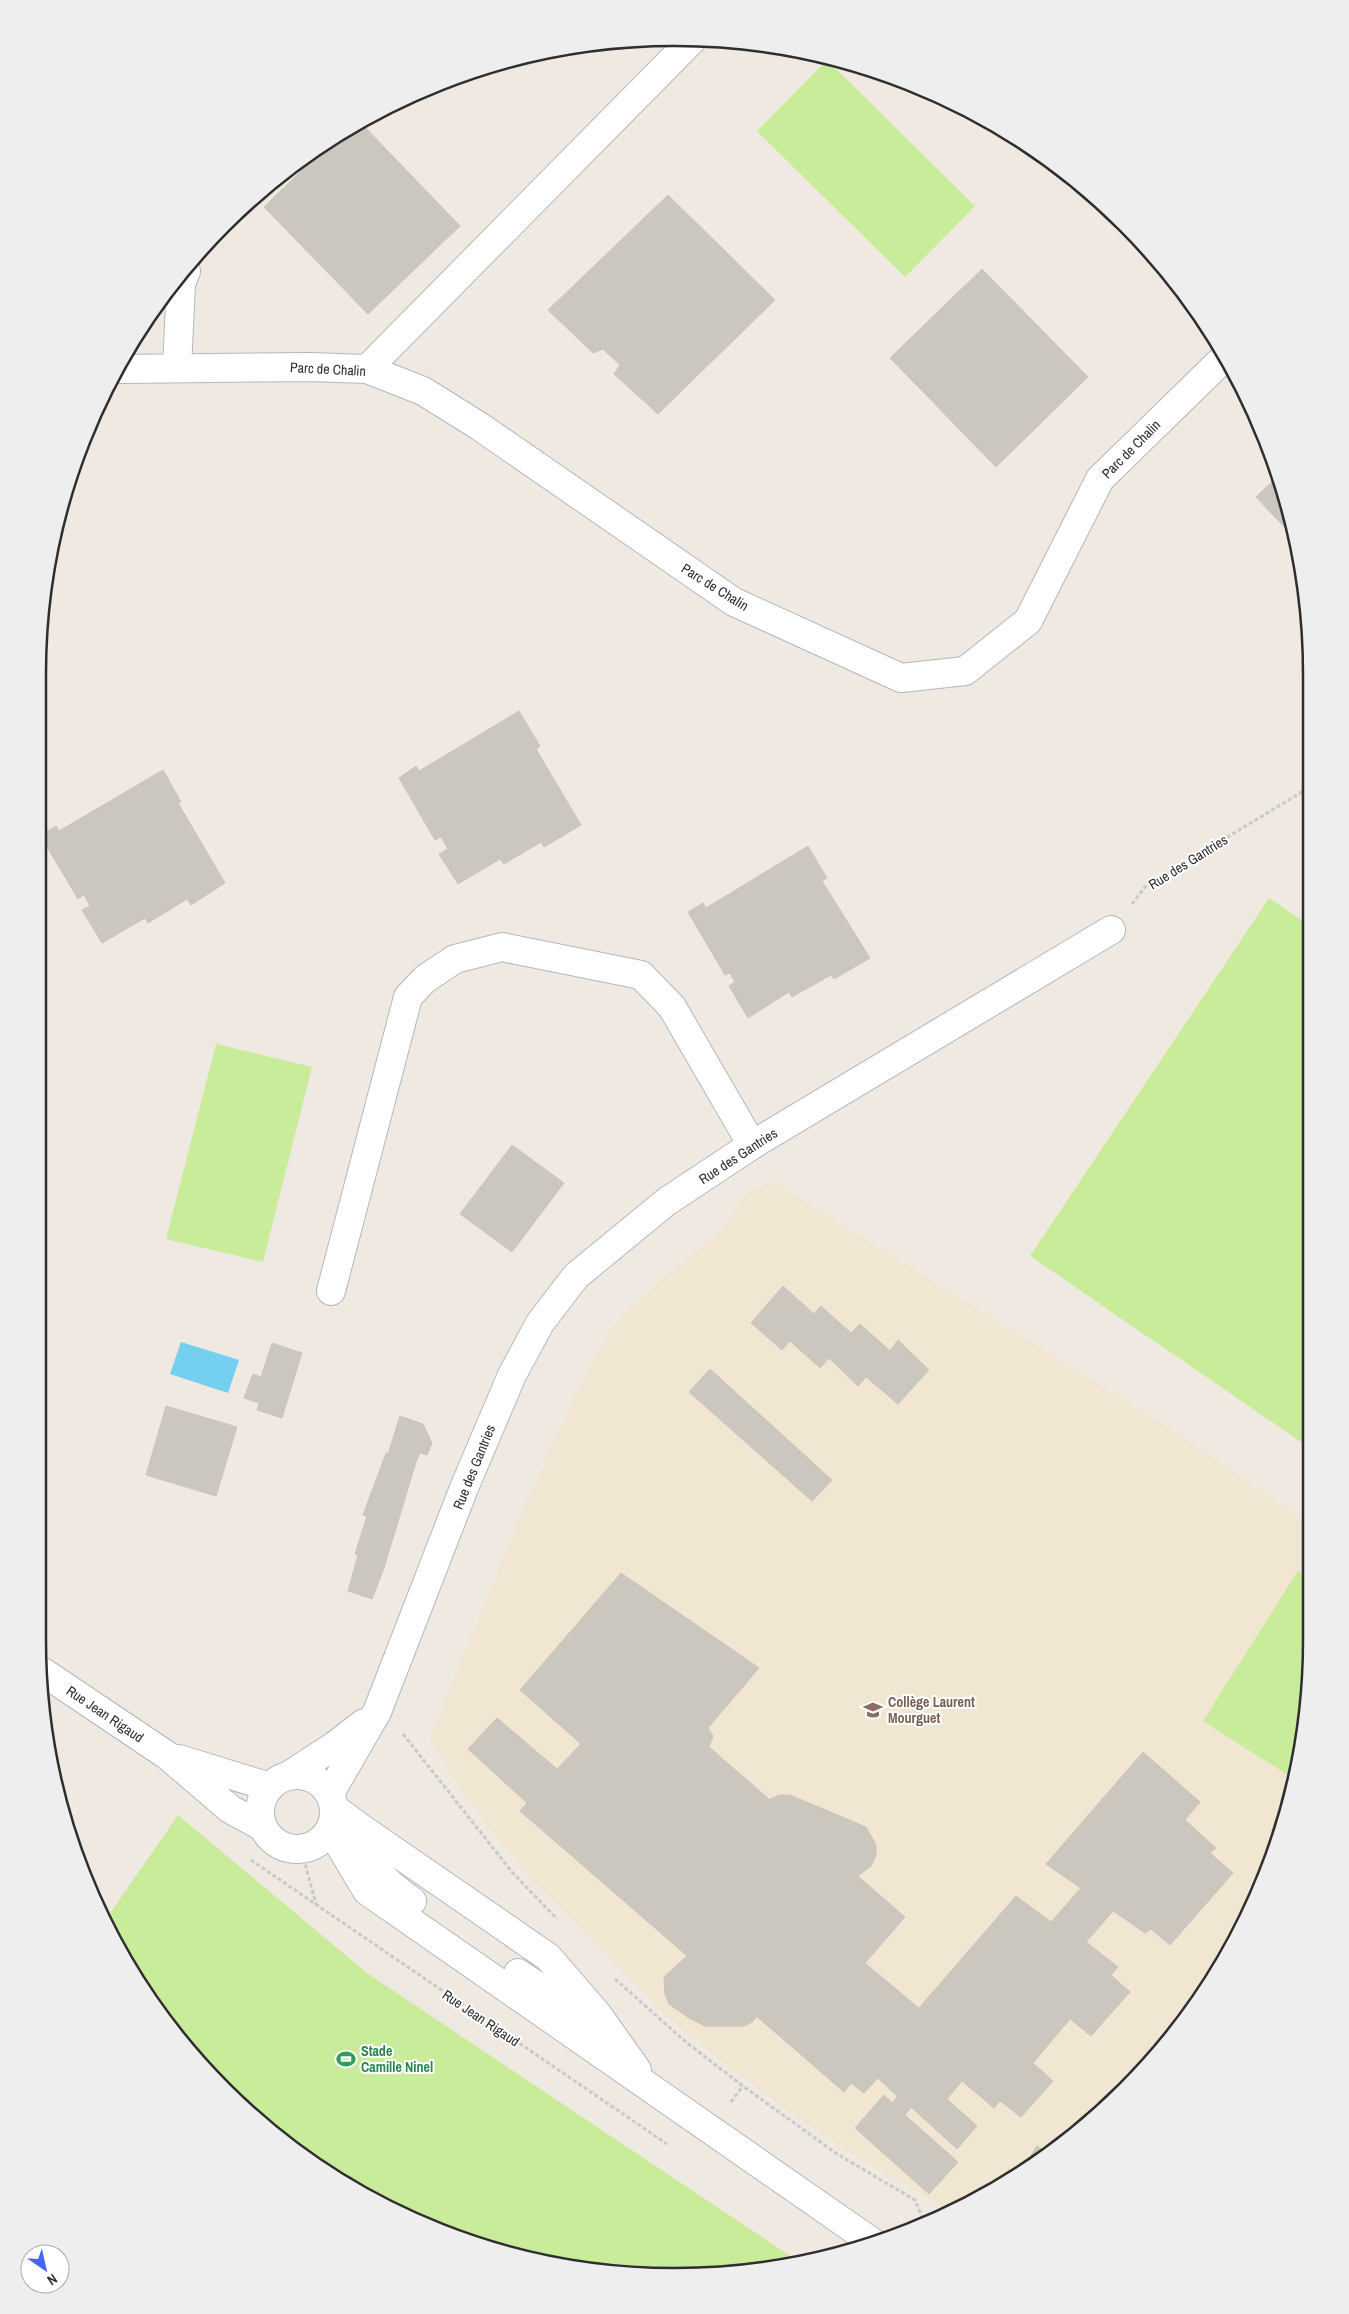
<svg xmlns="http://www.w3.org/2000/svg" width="1349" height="2314" font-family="'Archivo Narrow',sans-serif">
	<rect width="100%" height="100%" fill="#efe9e1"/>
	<path fill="#f0e6d1" d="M772,1181l397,247 141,96v157l-32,164 -74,148 -51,67 -90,85 -70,46 -44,20 -97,-57 -57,-38 -73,-54 -60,-50 -125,-128 -43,-50 -37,-50 -27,-46 95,-232 63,-137 27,-46 50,-47 56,-44 24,-38z"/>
	<g fill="#c9ec9a">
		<path d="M827,60l148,146 -70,71 -148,-146z"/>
		<path d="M1269,898l41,28v522l-280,-192z"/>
		<path d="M216,1044l96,23 -49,195 -97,-23z"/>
		<path d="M1298,1571l12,8v102l-19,96 -88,-56z"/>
		<path d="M178,1815l189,158 428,286 -79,16 -124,-4 -83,-16 -116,-44 -73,-42 -96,-79 -55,-63 -65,-105z"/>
	</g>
	<path fill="#75cff0" d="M181,1342l58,18 -11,33 -58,-19z"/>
	<g fill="#cbc7bf" stroke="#cbc5ba">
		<path d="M361,123l99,103 -92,88 -104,-107 73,-71z"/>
		<path d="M668,195l107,105 -117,114 -44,-40 6,-9 -17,-16 -10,4 -45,-43z"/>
		<path d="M982,269l106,108 -92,90 -106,-109z"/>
		<path d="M1279,475l11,58 -34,-36z"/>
		<path d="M519,711l21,35 -4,3 45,76 -37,22 -3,-5 -37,22 -4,-5 -42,25 -19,-30 9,-5 -7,-12 -6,3 -36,-62 17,-12 3,5z"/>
		<path d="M163,770l18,32 -3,1 47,80 -34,22 -4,-6 -39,24 -3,-5 -43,25 -20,-33 8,-4 -6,-11 -6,4 -38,-64 16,-9 3,5z"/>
		<path d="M808,846l19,32 -5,3 48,77 -36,21 -3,-4 -39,22 -3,-5 -41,26 -19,-32 6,-4 -5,-9 -5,2 -37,-63 15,-9 3,5z"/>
		<path d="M512,1145l52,38 -52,69 -52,-38z"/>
		<path d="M783,1286l31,28 7,-8 30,27 9,-9 30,27 8,-11 31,30 -31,34 -32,-27 -8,9 -29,-28 -9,10 -30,-27 -8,9 -31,-27z"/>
		<path d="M272,1343l30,10 -20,65 -25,-8 2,-7 -15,-5 9,-24 8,3z"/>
		<path d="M710,1369l122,111 -20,21 -123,-109z"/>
		<path d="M166,1406l71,21 -21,69 -70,-21z"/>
		<path d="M400,1416l23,8 9,19 -5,12 -7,-2 -4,9 -28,-8z"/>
		<path d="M386,1453l30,9 -32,106 -12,31 -24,-8 10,-36 -3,-1 12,-38 -4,-1z"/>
		<path d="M621,1573l138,95 -51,60 5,8 -4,11 196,170 -40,46 86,72 -53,62 -20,-19 -14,15 -13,-10 -7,9 -324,-281 7,-8 -59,-54 29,-31 60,51 24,-25 -61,-54z"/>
		<path d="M1143,1752l57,50 -15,18 31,28 -6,5 23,20 -63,72 -19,-16 -6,4 -99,-69z"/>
		<path d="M780,1795h10l76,32 10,18v10l-5,11 -13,10 -90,-76z"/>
		<path d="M1081,1888l33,22 -28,32 -35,-20z"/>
		<path d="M1016,1896l35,26 35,20 32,25 -7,8 19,17 -39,44 -21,-17 -37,44 20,18 -32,36 -21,-16 -6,7 -32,-27 -15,18 30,27 -20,23 -46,-42 -6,8 53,47 -29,32 -74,-66 29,-33 8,8 59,-68 -32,-27z"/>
		<path d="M687,1956l70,60 -5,6 -8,4h-39l-16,-8 -20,-14 -4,-10 -1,-17z"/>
		<path d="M1037,2146l12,8 -29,19z"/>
	</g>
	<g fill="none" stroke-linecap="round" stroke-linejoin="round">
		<g stroke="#b4b7c1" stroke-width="30">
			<g id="minor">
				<path d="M177,368l4,-84 5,-13"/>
				<path d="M121,369l189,-2 57,2 56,22 56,35 255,176 167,76 64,-7 63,-50 72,-142 126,-123"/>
				<path d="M367,369l326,-330"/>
				<path d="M331,1291l77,-294 17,-18 30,-20 47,-12 139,28 31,32 80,138"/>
				<path d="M43,1672l125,84 62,53 33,18"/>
				<path d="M179,1759l91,28"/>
				<circle cx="297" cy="1812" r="37"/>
				<path d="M288,1776l46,-30 30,-23"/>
				<path d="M330,1793l47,-81 87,-224 48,-113 28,-52 36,-47 90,-74 86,-57 359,-215"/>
				<path d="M334,1808l24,18 190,131 50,58 39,55"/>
				<path d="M360,1828c10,38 20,51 52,73"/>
				<path d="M330,1829l37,62 508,353"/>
				<path d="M518,1973l74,50"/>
			</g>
		</g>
		<g stroke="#c9c9c9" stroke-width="3" stroke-dasharray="4 2.5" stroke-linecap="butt">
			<path d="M1132,904l13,-17 165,-100"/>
			<path d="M403,1734l109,138 45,47"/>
			<path d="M302,1852l14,52"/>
			<path d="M251,1860l416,284"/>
			<path d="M615,1979l72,64 56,43 94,68 78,46 9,22"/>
			<path d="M731,2102l12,-16"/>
		</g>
		<use href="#minor" stroke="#fff" stroke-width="28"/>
	</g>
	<defs>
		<g id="school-bare" transform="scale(1.5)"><path d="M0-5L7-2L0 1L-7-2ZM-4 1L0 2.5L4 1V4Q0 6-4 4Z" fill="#8d6e63" stroke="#fff" stroke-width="2.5" paint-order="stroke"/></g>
		<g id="stadium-bare" transform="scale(1.5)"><path d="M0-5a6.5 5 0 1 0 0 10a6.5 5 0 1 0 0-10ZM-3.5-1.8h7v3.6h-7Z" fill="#2e9e5b" stroke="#fff" stroke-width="2.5" paint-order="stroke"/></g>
	</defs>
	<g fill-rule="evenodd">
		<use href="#school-bare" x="873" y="1710"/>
		<use href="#stadium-bare" x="346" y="2059"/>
	</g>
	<g text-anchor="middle" stroke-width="4" stroke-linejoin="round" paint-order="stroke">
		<g font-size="14" fill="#2e2e2e" stroke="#fff">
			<text transform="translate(328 369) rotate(3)" y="5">Parc de Chalin</text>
			<text transform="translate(1131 449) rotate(-45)" y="5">Parc de Chalin</text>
			<text transform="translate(715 587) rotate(32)" y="5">Parc de Chalin</text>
			<text transform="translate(1188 862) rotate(-32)" y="5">Rue des Gantries</text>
			<text transform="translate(738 1156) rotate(-33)" y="5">Rue des Gantries</text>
			<text transform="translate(474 1467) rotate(-68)" y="5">Rue des Gantries</text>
			<text transform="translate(105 1714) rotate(34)" y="5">Rue Jean Rigaud</text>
			<text transform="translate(481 2018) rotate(34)" y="5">Rue Jean Rigaud</text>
		</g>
		<g font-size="14" font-weight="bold" fill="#785e54" stroke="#fff" text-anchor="start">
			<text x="888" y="1707">Collège Laurent<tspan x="888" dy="16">Mourguet</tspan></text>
		</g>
		<g font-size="14" font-weight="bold" fill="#27864d" stroke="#fff" text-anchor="start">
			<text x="361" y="2056">Stade<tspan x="361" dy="16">Camille Ninel</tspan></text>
		</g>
	</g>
	<path d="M0 0H1349V2314H0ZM674 46H675A628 628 0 0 1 1303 674V1640A628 628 0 0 1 675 2268H674A628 628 0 0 1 46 1640V674A628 628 0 0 1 674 46Z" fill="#eee" fill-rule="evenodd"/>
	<path fill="none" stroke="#2e2e2e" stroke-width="2.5" d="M674 46H675A628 628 0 0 1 1303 674V1640A628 628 0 0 1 675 2268H674A628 628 0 0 1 46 1640V674A628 628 0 0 1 674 46Z"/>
	<g transform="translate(45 2269) rotate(146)"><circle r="24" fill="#ffffff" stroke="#ababab"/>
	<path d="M0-4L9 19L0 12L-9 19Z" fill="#4264fb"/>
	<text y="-8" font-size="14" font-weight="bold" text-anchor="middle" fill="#2e2e2e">N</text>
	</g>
</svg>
